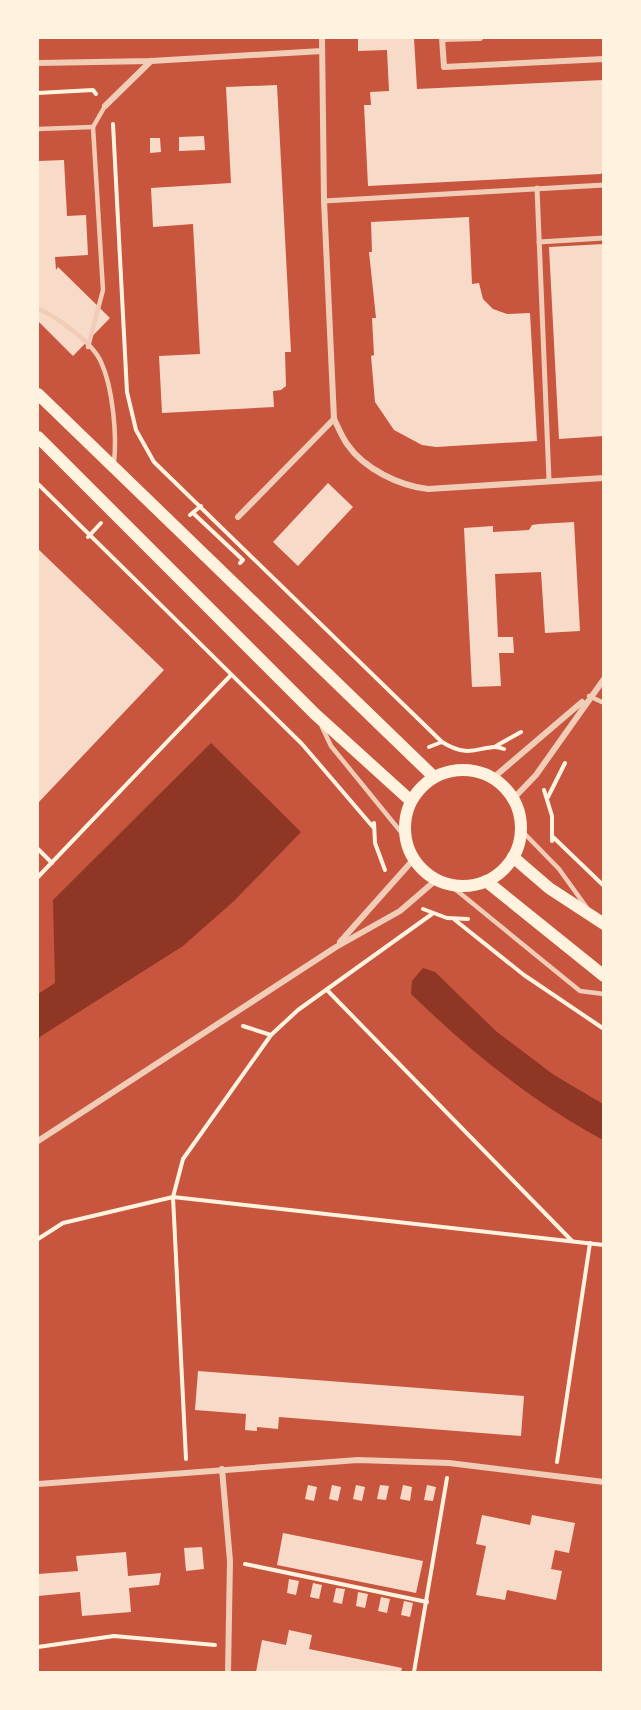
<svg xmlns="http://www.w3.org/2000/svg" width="641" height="1710" font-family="Lora,serif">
	<rect width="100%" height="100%" fill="#c8553d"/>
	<g fill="#8f3625">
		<path d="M211,743l90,89 -67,69 -51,45 -145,92v-44l17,-11 -2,-83z"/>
		<path d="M423,968l12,4 62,60 57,43 49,29v36c-72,-39 -133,-89 -192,-146l1,-13z"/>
	</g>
	<g fill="#f7dbc8">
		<path d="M358,38h56l3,51 187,-9v90l-3,4 -233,12 -4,-81h7l-1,-13 19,-1 -2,-41 -29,1z"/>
		<path d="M277,85l14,267h-6l1,34 -5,4 -8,1 1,16 -112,6 -3,-57 41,-2 -7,-130 -40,3 -2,-39 80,-5 -5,-96z"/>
		<path d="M204,136l1,14 -26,1v-14z"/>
		<path d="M150,138h10l1,14 -11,1z"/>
		<path d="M64,160l3,56 19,-1 2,40 -33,2 1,13 2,-3 52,51 -37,38 -35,-35v-160z"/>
		<path d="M469,217l3,67 7,-1 4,16 10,10 14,5 23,-1 7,128 -101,6 -14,-2 -28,-15 -19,-28 -4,-46 3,-1 -2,-37h4l-7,-66h3l-1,-30z"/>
		<path d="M604,244v192l-45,3 -10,-192z"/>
		<path d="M328,483l25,24 -55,59 -25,-24z"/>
		<path d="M574,522l6,109 -35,2 -4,-61 -46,2 3,63h15l1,16h-15l2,33 -29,1 -8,-159 29,-2v6l36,-2 3,-5 7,-1z"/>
		<path d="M38,549l126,121 -126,133z"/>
		<path d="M198,1371l326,25 -3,40 -242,-19 -1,12 -21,-2v4l-12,-1 1,-16 -51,-4z"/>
		<path d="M308,1485l9,2 -3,14 -9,-2z"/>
		<path d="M332,1485l9,2 -3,14 -9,-2z"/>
		<path d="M356,1485l9,2 -3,14 -9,-2z"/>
		<path d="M380,1485l9,1 -3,14 -9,-1z"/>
		<path d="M403,1485l9,2 -2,14 -10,-2z"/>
		<path d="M427,1485l9,2 -3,14 -9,-1z"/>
		<path d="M482,1515l48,10 2,-10 43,8 -6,30 -14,-3 -4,19 11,2 -6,29 -49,-10 -2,10 -29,-5 10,-49 -10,-2z"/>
		<path d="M283,1533l140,28 -7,32 -139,-28z"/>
		<path d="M202,1547l2,22 -18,2 -2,-23z"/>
		<path d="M126,1552l2,24 33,-3 -2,12 -30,3 2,24 -49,4 -2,-24 -42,4v-22l40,-3 -2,-15z"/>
		<path d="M289,1579l10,2 -3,14 -9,-2z"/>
		<path d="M313,1583l9,2 -3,14 -9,-2z"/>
		<path d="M336,1588l9,1 -3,15 -9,-2z"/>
		<path d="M358,1592l10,2 -3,14 -9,-2z"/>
		<path d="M381,1597l9,2 -3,14 -9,-2z"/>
		<path d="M404,1601l9,2 -3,14 -9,-2z"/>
		<path d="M289,1630l23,5 -3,14 93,19 -1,4h-145l6,-32 24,5z"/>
	</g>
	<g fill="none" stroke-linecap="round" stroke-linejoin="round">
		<g stroke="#fff3e0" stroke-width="4">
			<path d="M38,93l55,-3 3,4"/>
			<path d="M113,124l14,268 9,38 18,32 288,280c32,20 41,-1 62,7"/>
			<path d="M38,484l264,260 71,83"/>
			<path d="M193,513l50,47 -3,3"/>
			<path d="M190,515l11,-9"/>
			<path d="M88,537l13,-14"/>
			<path d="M496,746l25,-14"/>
			<path d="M429,747l13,-5"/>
			<path d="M544,790l8,26v25"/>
			<path d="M548,797l17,-34"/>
			<path d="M374,823l1,20 10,27"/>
			<path d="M553,837l51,49"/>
			<path d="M38,849l14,14"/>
			<path d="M38,877l193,-202"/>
			<path d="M423,909l24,9 21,1"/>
			<path d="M455,920l69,55 80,54"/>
			<path d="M327,990l245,251"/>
			<path d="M243,1026l28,9"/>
			<path d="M38,1239l25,-16 110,-26 431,48"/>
			<path d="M186,1459l-13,-262 10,-38 88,-124 27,-25 134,-96"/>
			<path d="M557,1462l33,-219"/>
			<path d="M245,1564l182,38"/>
			<path d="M38,1647l76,-11 101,9"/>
			<path d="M414,1672l33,-194"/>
		</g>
		<g stroke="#f1ccb7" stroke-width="4.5">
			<path d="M38,129l55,-2"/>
			<path d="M38,309c18,7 55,34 63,53 12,26 16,73 13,101"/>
			<path d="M88,347l15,-57 -10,-163 12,-21"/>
			<path d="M589,696l15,7"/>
			<path d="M322,727l9,19 74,91"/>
			<path d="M521,830l38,39 28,39"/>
			<path d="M450,885l130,106 24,3"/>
		</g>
		<g stroke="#f1ccb7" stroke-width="5">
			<path d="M537,188l12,292"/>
			<path d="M324,201l280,-16"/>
			<path d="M539,242l65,-4"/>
		</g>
		<g stroke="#f1ccb7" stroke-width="6">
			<path d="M322,38l2,163 10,218c4,8 8,18 13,25 17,25 53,42 81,45l176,-11"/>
			<path d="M442,38l2,29 160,-8"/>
			<path d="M443,39l37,-1"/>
			<path d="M38,63l113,-2 171,-10"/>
			<path d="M105,106l46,-45"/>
			<path d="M238,517l96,-98"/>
			<path d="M493,778l89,-76"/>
			<path d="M513,799l23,-24 68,-96"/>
			<path d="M340,942l73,-82"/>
			<path d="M38,1141l298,-194 64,-36 36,-31"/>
			<path d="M222,1469l8,92 -2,111"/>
			<path d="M38,1484l320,-24 91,3 155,19"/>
		</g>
		<g stroke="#fff3e0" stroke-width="12">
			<path d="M38,394l396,383"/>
			<path d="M38,437l277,277 96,87"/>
			<circle cx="463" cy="828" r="58"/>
			<path d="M513,857l36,31 55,36"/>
			<path d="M486,881l118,95"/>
		</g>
	</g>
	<rect width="641" height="1710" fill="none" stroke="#fff3e0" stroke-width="78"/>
</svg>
